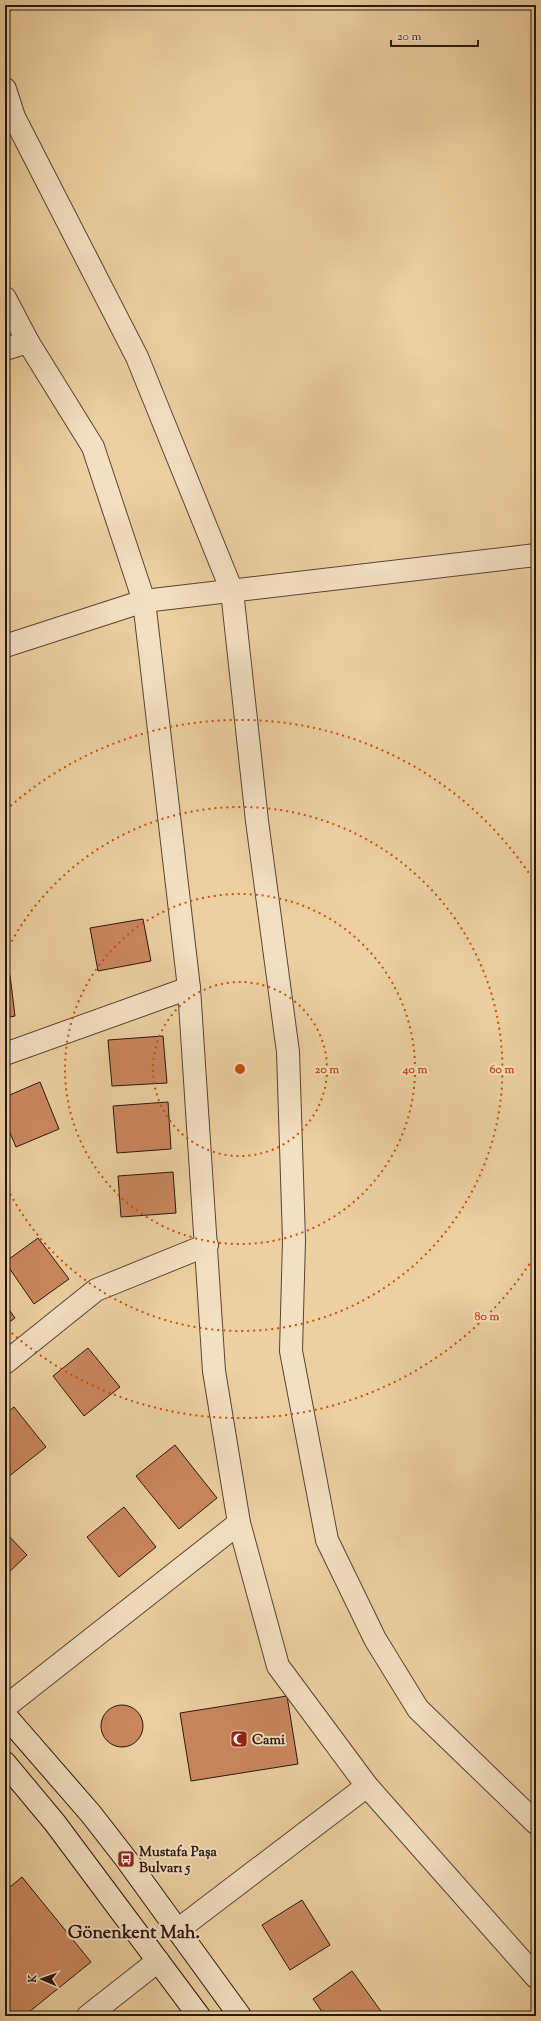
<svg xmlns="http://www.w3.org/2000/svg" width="541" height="2021" font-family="'Sorts Mill Goudy',serif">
	<rect width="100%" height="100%" fill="#ecd0a1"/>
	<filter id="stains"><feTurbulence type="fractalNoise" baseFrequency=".005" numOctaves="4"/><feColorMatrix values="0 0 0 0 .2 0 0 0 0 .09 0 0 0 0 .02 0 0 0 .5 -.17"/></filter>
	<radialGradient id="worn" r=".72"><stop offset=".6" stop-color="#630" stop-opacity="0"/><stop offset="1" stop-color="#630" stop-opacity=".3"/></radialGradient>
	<g fill="#cb875f" stroke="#29160f">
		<path d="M143,919l8,42 -53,10 -8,-43z"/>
		<path d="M10,975l5,41 -10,2v-42z"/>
		<path d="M163,1036l4,47 -55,3 -4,-46z"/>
		<path d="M40,1082l19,47 -43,18 -11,-26v-24z"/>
		<path d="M168,1102l3,47 -54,4 -4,-47z"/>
		<path d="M173,1172l3,41 -55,4 -3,-41z"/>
		<path d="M38,1238l31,41 -35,25 -29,-42z"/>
		<path d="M5,1304l10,14 -10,7z"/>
		<path d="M88,1348l32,39 -36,29 -31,-40z"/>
		<path d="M14,1407l32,40 -38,30 -3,-4v-59z"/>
		<path d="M175,1445l42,53 -38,31 -43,-53z"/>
		<path d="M124,1507l32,40 -37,30 -32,-40z"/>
		<path d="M5,1532l22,23 -22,21z"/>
		<path d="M287,1696l11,68 -107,17 -11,-68z"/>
		<circle cx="122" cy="1726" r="21"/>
		<path d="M22,1877l69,85 -67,54h-9l-10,-12v-113z"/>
		<path d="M302,1900l28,45 -40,25 -28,-45z"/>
		<path d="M352,1971l31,43 -2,2h-56l-12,-17z"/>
	</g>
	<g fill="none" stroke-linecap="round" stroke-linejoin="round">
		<g stroke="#5a4434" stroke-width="24">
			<g id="street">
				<path d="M5,89l9,28 123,240 95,234 25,230 31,231 6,188 -3,111 36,189 48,99 43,70 118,114"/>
				<path d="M5,298l23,44 65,105 51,154 45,387 25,383 25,152 39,143 89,120 169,191"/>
				<path d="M5,349l23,-7"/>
				<path d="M5,646l139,-45 392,-46"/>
				<path d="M5,1054l184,-66"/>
				<path d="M5,1363l91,-73 111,-45"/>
				<path d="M5,1707l234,-184"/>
				<path d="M179,1929l188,-143"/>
				<path d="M88,2016l70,-55"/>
			</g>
		</g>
		<g stroke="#29160f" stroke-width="24">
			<g id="secondary">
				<path d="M5,1715l86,99 35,45 114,157"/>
				<path d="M5,1763l50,60 144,193"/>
			</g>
		</g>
		<use href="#street" stroke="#f3e0c2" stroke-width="22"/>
		<use href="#secondary" stroke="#f3e0c2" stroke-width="22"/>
	</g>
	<g fill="none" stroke="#cb4f0c" stroke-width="2" stroke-dasharray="2 4">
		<circle cx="240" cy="1069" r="87"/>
		<circle cx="240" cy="1069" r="175"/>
		<path d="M6 952A262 262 0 1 1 6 1186"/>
		<path d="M536 1254A349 349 0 0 1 6 1328M6 810A349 349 0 0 1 536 884"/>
	</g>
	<defs>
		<g id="mosque-square" transform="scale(0.9)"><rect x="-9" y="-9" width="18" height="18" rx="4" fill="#8f2418" stroke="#f3e0c2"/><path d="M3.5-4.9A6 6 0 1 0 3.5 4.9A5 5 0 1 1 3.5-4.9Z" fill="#fff"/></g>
		<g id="bus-square" transform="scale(0.9)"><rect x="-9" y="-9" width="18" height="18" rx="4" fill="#8f2418" stroke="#f3e0c2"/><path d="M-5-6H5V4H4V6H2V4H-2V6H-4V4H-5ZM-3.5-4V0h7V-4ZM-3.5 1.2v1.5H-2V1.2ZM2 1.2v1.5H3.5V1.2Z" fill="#fff"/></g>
	</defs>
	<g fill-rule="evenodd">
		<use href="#mosque-square" x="239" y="1739"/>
		<use href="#bus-square" x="126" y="1859"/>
	</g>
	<g text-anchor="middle" stroke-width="4" stroke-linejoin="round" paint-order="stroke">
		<g font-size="14" font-weight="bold" fill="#29160f" stroke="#f3e0c2" text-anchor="start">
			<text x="252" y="1744">Cami</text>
			<text x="139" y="1856">Mustafa Paşa<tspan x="139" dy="16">Bulvarı 5</tspan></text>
		</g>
		<g font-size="18" font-weight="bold" fill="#29160f" stroke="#f3e0c2">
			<text x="134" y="1938">Gönenkent Mah.</text>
		</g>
	</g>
	<circle cx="240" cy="1069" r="6" fill="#cb4f0c" stroke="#f3e0c2" stroke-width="2"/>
	<g font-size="12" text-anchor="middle" font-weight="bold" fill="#cb4f0c" stroke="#f3e0c2" stroke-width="4" stroke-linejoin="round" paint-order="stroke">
		<text x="327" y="1073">20 m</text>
		<text x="415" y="1073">40 m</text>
		<text x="502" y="1073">60 m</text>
		<text x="487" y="1320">80 m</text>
	</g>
	<rect width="541" height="2021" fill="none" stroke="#ecd0a1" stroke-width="20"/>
	<rect x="6" y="6" width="529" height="2009" fill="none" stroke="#29160f" stroke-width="2"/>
	<rect x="10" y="10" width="521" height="2001" fill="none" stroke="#29160f"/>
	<g transform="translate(42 1979) rotate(272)" stroke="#f3e0c2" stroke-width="3" paint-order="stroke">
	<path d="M0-3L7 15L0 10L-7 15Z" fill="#29160f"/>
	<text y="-6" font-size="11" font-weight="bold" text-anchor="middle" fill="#29160f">K</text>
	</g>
	<path d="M391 40v6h87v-6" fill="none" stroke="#29160f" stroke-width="2"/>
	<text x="397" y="40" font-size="12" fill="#29160f" stroke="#f3e0c2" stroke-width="3" paint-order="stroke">20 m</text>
	<rect width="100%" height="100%" filter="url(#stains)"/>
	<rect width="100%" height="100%" fill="url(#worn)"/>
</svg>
